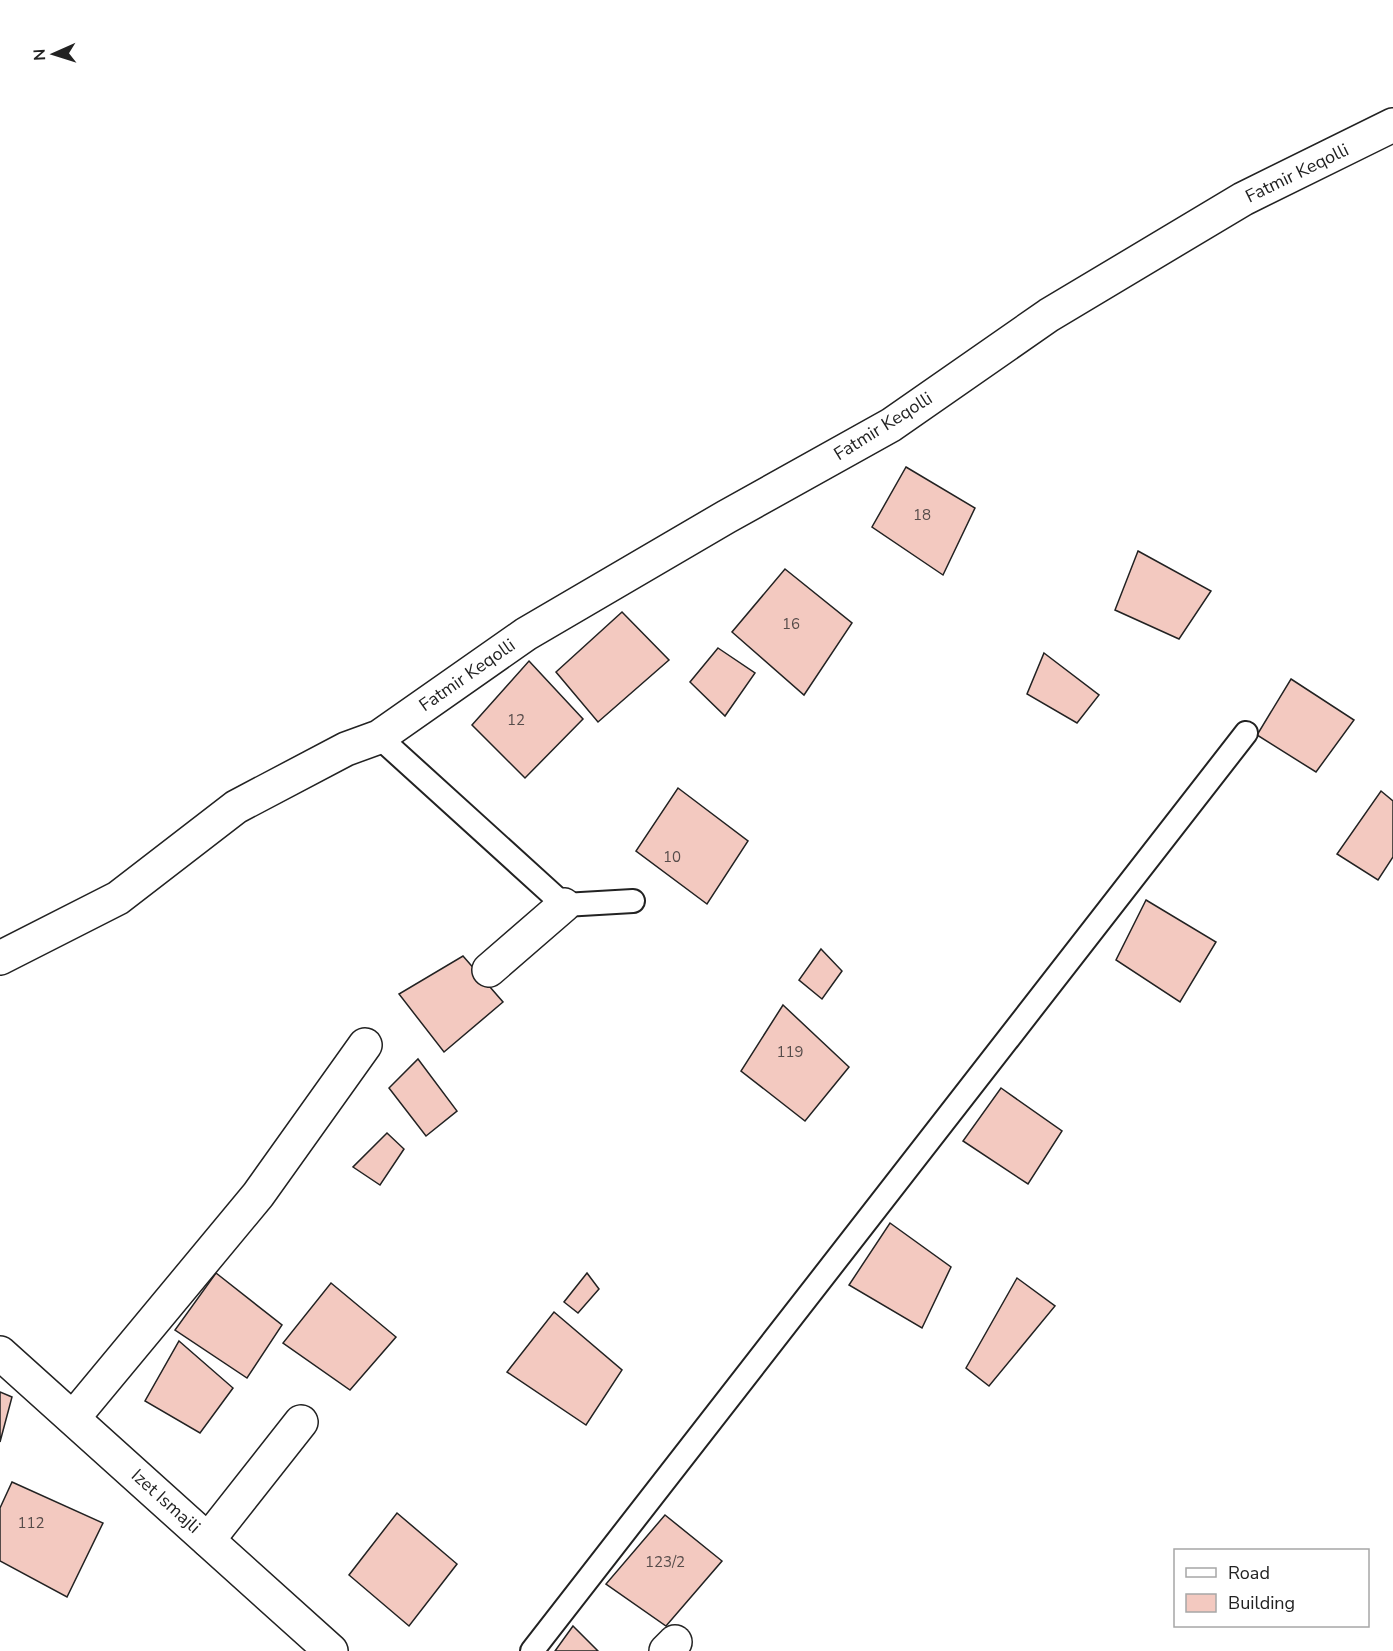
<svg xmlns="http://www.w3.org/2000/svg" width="1393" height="1651" font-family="'Nunito Sans',sans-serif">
	<rect width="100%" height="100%" fill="#fff"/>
	<g fill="#f3c9c0" stroke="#222" stroke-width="1.5">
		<path d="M906,467l69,41 -32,67 -71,-48z"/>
		<path d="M1138,551l73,40 -32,48 -64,-29z"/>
		<path d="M785,569l67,54 -48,72 -72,-63z"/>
		<path d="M622,612l47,48 -71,62 -42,-50z"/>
		<path d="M718,648l37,25 -30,43 -35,-34z"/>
		<path d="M1044,653l55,42 -22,28 -50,-29z"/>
		<path d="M529,661l54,58 -58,59 -53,-53z"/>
		<path d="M1291,679l63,41 -38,52 -59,-37z"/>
		<path d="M678,788l70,53 -41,63 -71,-53z"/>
		<path d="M1381,791l12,10v56l-15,23 -41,-26z"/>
		<path d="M1146,900l70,42 -36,60 -64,-42z"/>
		<path d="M821,949l21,22 -20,28 -23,-19z"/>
		<path d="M463,956l40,46 -59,50 -45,-58z"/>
		<path d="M783,1005l66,62 -44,54 -64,-50z"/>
		<path d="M418,1059l39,52 -31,25 -37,-48z"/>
		<path d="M1001,1088l61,43 -34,53 -65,-43z"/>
		<path d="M387,1133l17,16 -24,36 -27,-18z"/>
		<path d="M890,1223l61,44 -29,61 -73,-43z"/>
		<path d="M216,1273l66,52 -35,53 -72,-48z"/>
		<path d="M587,1273l12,16 -21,24 -14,-11z"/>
		<path d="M1017,1278l38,28 -66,80 -23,-18z"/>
		<path d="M331,1283l65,54 -46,53 -67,-47z"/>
		<path d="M554,1312l68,58 -36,55 -79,-53z"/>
		<path d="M179,1341l54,47 -33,45 -55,-32z"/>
		<path d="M0,1392l12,5 -12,45z"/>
		<path d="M12,1482l91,41 -36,74 -67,-36v-53z"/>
		<path d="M397,1513l60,51 -48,62 -60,-51z"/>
		<path d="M665,1515l57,46 -56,65 -60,-42z"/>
		<path d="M573,1626l25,25h-43z"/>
	</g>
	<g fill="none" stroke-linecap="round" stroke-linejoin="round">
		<g stroke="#222" stroke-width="26">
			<g id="service">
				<path d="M379,737l185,168 69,-4"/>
				<path d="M532,1651l714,-918"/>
			</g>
		</g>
		<g stroke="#222" stroke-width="36">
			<g id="minor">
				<path d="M0,958l118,-60 118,-91 110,-58 33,-12 147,-103 200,-117 165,-92 158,-110 194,-116 150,-74"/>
				<path d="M489,970l75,-65"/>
				<path d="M0,1353l331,298"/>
				<path d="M73,1418l185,-223 107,-150"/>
				<path d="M208,1540l93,-118"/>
				<path d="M666,1651l9,-9"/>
			</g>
		</g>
		<use href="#service" stroke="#fff" stroke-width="22"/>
		<use href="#minor" stroke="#fff" stroke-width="33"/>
	</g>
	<g text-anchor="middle" stroke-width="4.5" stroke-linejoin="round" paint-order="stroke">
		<g font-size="15" fill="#564c4a">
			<text x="922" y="520">18</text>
			<text x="791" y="629">16</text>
			<text x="516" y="725">12</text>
			<text x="672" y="862">10</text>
			<text x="790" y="1057">119</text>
			<text x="31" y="1528">112</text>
			<text x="665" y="1567">123/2</text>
		</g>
		<g font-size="18" fill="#222" stroke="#fff">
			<text transform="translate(1297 173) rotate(-26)" y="6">Fatmir Keqolli</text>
			<text transform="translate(883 426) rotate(-32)" y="6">Fatmir Keqolli</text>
			<text transform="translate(467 675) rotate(-35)" y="6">Fatmir Keqolli</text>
			<text transform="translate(166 1501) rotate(42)" y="6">Izet Ismajli</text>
		</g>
	</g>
	<rect x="1174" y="1549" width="195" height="78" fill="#ffffff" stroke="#a7a7a7" stroke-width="1.5"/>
	<rect x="1186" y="1568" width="30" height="9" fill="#ffffff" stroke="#a7a7a7" stroke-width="1.5"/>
	<text x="1228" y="1579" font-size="18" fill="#222222">Road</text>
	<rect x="1186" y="1594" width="30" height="18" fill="#f3c9c0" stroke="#a7a7a7" stroke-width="1.5"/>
	<text x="1228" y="1609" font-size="18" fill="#222222">Building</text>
	<g transform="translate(54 54) rotate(267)" stroke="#ffffff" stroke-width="4.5" paint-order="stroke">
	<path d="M0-4.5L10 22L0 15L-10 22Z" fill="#222222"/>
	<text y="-9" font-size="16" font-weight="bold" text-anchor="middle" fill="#222222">N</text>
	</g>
</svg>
